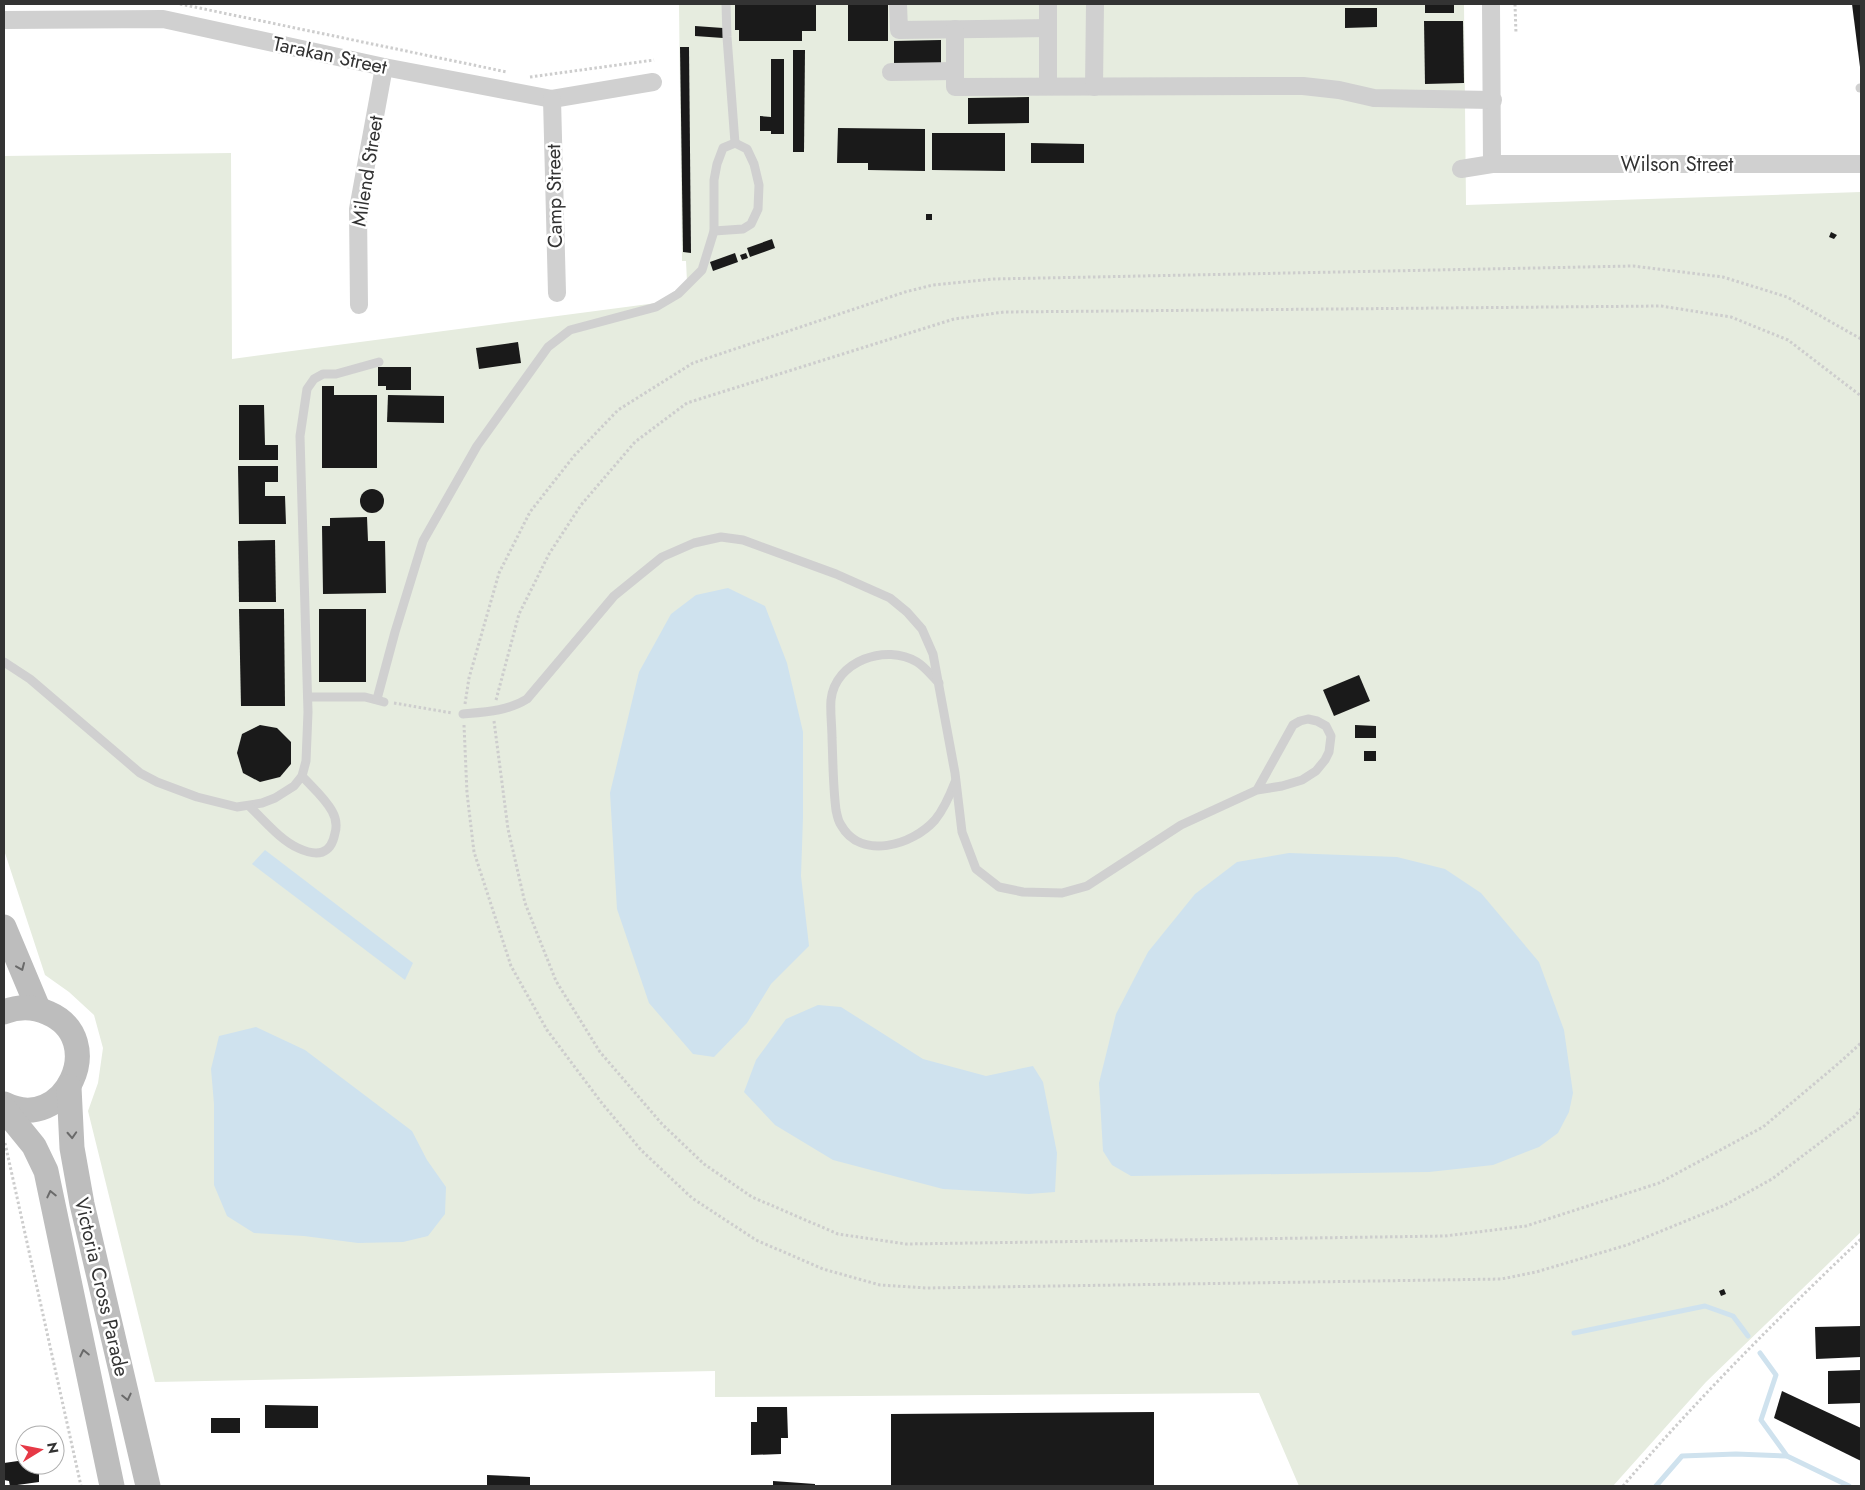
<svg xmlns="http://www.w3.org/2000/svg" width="1865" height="1490" font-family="Jost,sans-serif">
	<rect width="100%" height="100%" fill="#fff"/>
	<path fill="#e6ecdf" d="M679,4h785l2,201 395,-13v1040l-155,150 -93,104h-314l-40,-93 -544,4v-26l-560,11 -67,-271 10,-28 5,-35 -9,-33 -25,-23 -24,-17 -41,-125v-694l227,-3 1,206 432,-57 23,-20 -1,-21h-4z"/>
	<g fill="#cfe2ee">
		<path d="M728,588l37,18 22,57 16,69v85l-2,59 8,70 -38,38 -24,39 -33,34 -21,-3 -44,-51 -32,-94 -7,-116 29,-121 32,-58 25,-19z"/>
		<path d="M265,850l148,113 -8,17 -153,-116z"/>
		<path d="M1289,853l108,4 48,12 36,24 58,69 25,68 9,63 -4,19 -11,21 -19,14 -46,18 -64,7 -298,4 -19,-11 -9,-14 -4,-68 17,-69 32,-62 47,-58 42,-32z"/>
		<path d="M818,1005l23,2 82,52 63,17 47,-10 10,16 14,71 -2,39 -26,2 -86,-5 -110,-29 -58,-35 -31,-33 12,-32 30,-41z"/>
		<path d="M256,1027l49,23 107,81 15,29 19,27 -1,27 -17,22 -25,6 -45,1 -54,-7 -50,-3 -27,-17 -13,-31v-81l-3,-35 8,-33z"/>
	</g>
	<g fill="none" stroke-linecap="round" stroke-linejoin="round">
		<g stroke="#cfe2ee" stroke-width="5">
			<path d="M1574,1333l131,-27 28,10 15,20"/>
			<path d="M1760,1353l16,22 -15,45 26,36 62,30"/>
			<path d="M1656,1486l26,-30 54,-2 51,2"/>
		</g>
	</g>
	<g fill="#1a1a1a">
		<path d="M735,4h81v27h-14v10h-63v-11h-4z"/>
		<rect x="848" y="4" width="40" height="37"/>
		<rect x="1425" y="4" width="29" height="9"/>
		<path d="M1852,4h9v63h-1z"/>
		<path d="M1345,8h32v19l-32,1z"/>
		<path d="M1424,21h39l1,62 -39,1z"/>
		<path d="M695,26l28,2v10l-28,-2z"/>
		<path d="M941,40v25h-47v-24z"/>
		<path d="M680,47h9l2,206 -8,-1z"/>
		<path d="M793,50h12l-1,102h-11z"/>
		<path d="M771,59h13v75h-13v-3h-11v-15l11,1z"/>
		<path d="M1029,97v26l-61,1v-26z"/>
		<path d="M838,128l87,1v42l-57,-1v-7h-31z"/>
		<path d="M932,133h73v38l-73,-1z"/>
		<path d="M1031,143l53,1v19h-53z"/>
		<rect x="926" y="214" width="6" height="6"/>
		<path d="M1831,232l6,3 -3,4 -5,-2z"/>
		<path d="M772,239l3,9 -25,9 -3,-9z"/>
		<path d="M735,253l3,9 -25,9 -3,-9z"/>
		<path d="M746,253l2,5 -6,2 -2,-5z"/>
		<path d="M518,342l3,21 -42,6 -3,-21z"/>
		<path d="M378,367h33v23h-25v-4h-8z"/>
		<path d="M322,386h12v9h43v73h-55z"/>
		<path d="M388,395l56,1v27l-57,-1z"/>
		<path d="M239,405h25l1,40h13v15h-39z"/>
		<path d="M238,466h40v16h-13v14h20l1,28h-47z"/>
		<circle cx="372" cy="501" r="12"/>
		<path d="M367,517l1,24h17l1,52 -63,1 -1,-68h8v-8z"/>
		<path d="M275,540l1,62h-37l-1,-61z"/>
		<path d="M239,609h45l1,97h-44z"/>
		<rect x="319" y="609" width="47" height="73"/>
		<path d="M1359,675l11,26 -36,15 -11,-26z"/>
		<path d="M260,725l17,3 14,14v22l-11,13 -20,5 -17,-9 -6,-20 5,-19z"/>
		<path d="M1355,725l21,1v12h-21z"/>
		<rect x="1364" y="751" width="12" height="10"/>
		<path d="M1724,1289l2,5 -5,2 -2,-5z"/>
		<path d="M1861,1326v31l-45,2 -1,-32z"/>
		<path d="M1861,1370v33l-33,1v-33z"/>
		<path d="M1782,1391l79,37v33l-87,-43z"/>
		<path d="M265,1405l53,1v22h-53z"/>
		<path d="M757,1407h30l1,31h-7v16l-30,1v-33h6z"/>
		<path d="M1154,1412v74h-263v-72z"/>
		<rect x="211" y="1418" width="29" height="15"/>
		<path d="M25,1460v5h14v17l-29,4 -1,-5 -5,-1v-17z"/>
		<path d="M487,1475l43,2v9h-43z"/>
		<path d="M773,1481l42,3v2h-42z"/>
	</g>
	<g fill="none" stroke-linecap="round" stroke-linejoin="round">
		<g stroke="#cdcdcd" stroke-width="3" stroke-dasharray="2.5 2.5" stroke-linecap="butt">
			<path d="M180,4l327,68"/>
			<path d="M1515,4l1,30"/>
			<path d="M530,77l124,-17"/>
			<path d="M496,700l23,-86 30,-60 32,-49 54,-63 52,-39 267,-84 50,-7 657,-6 70,11 57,23 73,56"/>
			<path d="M394,703l58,10"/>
			<path d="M465,704l4,-26 30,-105 31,-61 44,-56 44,-46 75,-47 212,-71 28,-7 61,-6 639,-13 90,11 64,20 74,42"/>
			<path d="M494,721l14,108 17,74 31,78 44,71 62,72 42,40 48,33 86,37 68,10 539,-8 81,-10 133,-43 104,-56 76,-64 22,-20"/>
			<path d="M464,725l3,68 7,59 37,114 36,64 54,72 40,48 51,48 64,42 67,29 57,16 47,3 574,-9 35,-7 91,-27 98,-40 47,-26 82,-62 7,-8"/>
			<path d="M5,1143l76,343"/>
			<path d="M1623,1486c73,-86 156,-169 238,-247"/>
		</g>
		<g stroke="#d0d0d0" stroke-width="9">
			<path d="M1860,88h1"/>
			<path d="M714,231l29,-2 8,-5 7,-15 1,-24 -5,-21 -7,-15 -12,-6"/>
			<path d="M4,662l26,17 110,94 17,9 40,15 40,10 25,-4 13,-5 19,-12 8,-10 4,-15 2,-49 -8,-276 7,-47 7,-10 9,-5h13l43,-12"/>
			<path d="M939,683c-7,-7 -14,-16 -22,-21 -31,-19 -82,-1 -86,38 -1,12 1,26 1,38 1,24 1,49 4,72 1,5 2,11 5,15 20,36 72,20 94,-5 9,-11 15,-25 20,-38"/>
			<path d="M308,697h57l19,5"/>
			<path d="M377,699l18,-67 28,-91 54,-95 71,-99 22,-17 86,-23 22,-13 24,-24 12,-39v-51l3,-16 6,-16 12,-5 -8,-106 -1,-33"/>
			<path d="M463,714c23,-2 45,-3 64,-15l87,-103 48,-39 32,-14 27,-6 22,3 93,34 54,24 17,14 15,17 11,25 22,119 7,59 14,37 23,18 24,5 39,1 25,-7 94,-61 76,-35 25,-4 20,-6 14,-9 9,-11 4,-8 2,-16 -5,-10 -9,-5 -9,-2 -8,2 -7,4 -36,65"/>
			<path d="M249,806c15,14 31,34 49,42 19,9 33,7 37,-15 2,-7 1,-15 -3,-22 -7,-13 -20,-24 -30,-35"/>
		</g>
		<g stroke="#d0d0d0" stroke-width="18">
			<path d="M898,4l1,26 149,-2"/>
			<path d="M1491,4l1,160"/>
			<path d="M4,20l159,-1 221,48 168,32 101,-17"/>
			<path d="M955,29v58l348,-1 36,4 35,8 119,2"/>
			<path d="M891,72l64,-1"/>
			<path d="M1048,86v-82"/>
			<path d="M1094,87l1,-83"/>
			<path d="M552,99l5,194"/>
			<path d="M1461,169l31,-5h369"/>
			<path d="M359,305l-1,-96 26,-142"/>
		</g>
		<g stroke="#bdbdbd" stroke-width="25">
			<path d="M4,927l34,81"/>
			<path d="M4,1012c15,-6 29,-6 44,1 61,26 17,122 -44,91"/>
			<path d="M69,1087l3,61 10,56 66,282"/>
			<path d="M4,1109l30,37 12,25 66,315"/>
		</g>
	</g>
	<defs><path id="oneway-chevron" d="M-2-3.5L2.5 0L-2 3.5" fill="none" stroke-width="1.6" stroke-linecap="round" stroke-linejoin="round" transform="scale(1.25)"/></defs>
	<g stroke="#6a6a6a">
		<use href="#oneway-chevron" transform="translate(21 967) rotate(67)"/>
		<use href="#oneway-chevron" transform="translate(72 1135) rotate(87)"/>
		<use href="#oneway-chevron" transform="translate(51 1194) rotate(-103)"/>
		<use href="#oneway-chevron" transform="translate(84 1353) rotate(-102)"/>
		<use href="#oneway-chevron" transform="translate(127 1397) rotate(77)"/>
	</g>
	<g text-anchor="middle" stroke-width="5" stroke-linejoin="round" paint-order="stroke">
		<g font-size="20" fill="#333" stroke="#fff">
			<text transform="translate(330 55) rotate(12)" y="7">Tarakan Street</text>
			<text x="1677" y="171">Wilson Street</text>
			<text transform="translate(367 171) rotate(-81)" y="7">Milend Street</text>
			<text transform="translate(554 196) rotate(-91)" y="7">Camp Street</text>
			<text transform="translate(102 1287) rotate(77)" y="7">Victoria Cross Parade</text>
		</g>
	</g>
	<rect width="1865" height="1490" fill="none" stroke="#333333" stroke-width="10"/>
	<g transform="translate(40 1450) rotate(80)"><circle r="24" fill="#ffffff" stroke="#adadad"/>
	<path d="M0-4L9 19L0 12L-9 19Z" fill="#e63946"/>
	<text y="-8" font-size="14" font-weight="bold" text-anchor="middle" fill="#333333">N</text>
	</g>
</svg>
